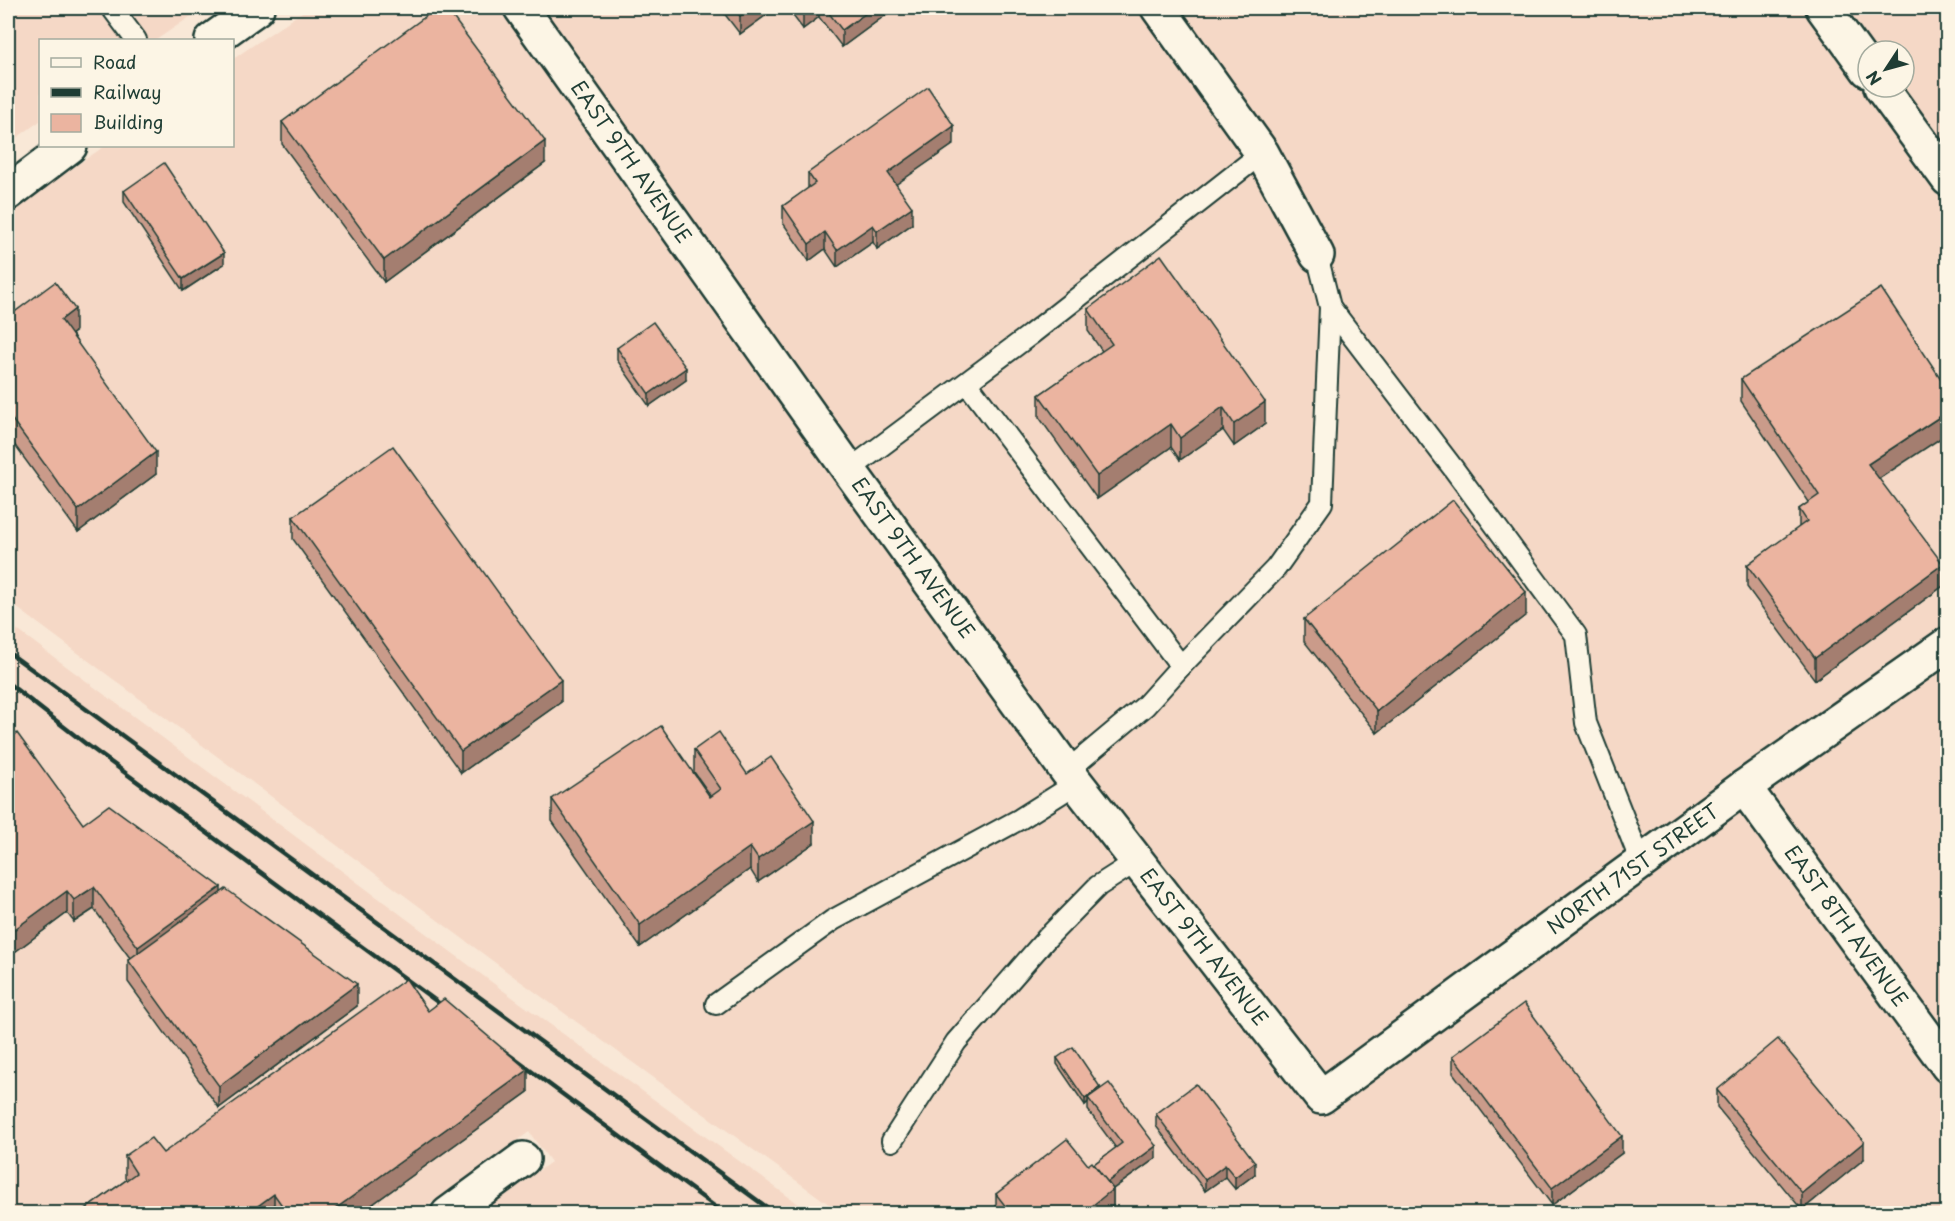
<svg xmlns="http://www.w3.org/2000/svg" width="1955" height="1221" font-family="'Playpen Sans',sans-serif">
	<rect width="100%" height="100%" fill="#f9e8d7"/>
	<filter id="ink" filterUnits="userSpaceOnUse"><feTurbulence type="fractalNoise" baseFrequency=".0167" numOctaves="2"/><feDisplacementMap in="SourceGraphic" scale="12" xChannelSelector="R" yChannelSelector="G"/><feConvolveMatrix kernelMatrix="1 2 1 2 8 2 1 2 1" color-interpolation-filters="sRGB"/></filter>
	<g filter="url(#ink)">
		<g fill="#f5d8c6" fill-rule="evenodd">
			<path d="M8,8h195l-47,32h-116v81l-32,23z"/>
			<path d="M308,8h1639v1205h-1106l-328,-237 -505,-375v-389l97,-66h127l1,-87zM1868,51h36v36h-36z"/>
			<path d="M8,623l493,366 310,224h-331l71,-51 -22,-30 -111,81h-410z"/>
		</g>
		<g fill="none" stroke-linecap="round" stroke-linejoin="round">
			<g stroke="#1f3d34" stroke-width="24">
				<g id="service">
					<path d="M112,8l24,32"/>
					<path d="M1330,307l123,161 123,167 10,88 55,139"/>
					<path d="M967,383l214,283 -36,40 -78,65"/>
					<path d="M849,470l181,-135 232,-182"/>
					<path d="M1181,666l95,-98 46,-65 8,-196 -13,-52"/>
					<path d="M716,1004l117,-84 187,-101 57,-36"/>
					<path d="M892,1141l64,-99 91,-104 51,-52 39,-25"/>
				</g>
			</g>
			<g stroke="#1f3d34" stroke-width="38">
				<g id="minor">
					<path d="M521,8l328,462 218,301 254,326 423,-310 204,-143"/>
					<path d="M1158,8l104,145 55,102"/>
					<path d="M1823,8l45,62"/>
					<path d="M1881,87l67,92"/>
					<path d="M1744,787l204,279"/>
					<path d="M448,1214l75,-55"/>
				</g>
			</g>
			<g stroke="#1f3d34" stroke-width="38">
				<g id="tertiary">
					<path d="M212,40l45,-32"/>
					<path d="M8,193l62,-47"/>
				</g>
			</g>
			<use href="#service" stroke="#fcf5e5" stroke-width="20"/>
			<use href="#minor" stroke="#fcf5e5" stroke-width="33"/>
			<use href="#tertiary" stroke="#fcf5e5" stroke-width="33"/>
			<g stroke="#1f3d34" stroke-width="4.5">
				<path d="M8,652l768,562"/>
				<path d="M8,683l78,61 365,268"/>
				<path d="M504,1051l221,163"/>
			</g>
		</g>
		<g fill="#ca9b8a" stroke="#1f3d34" stroke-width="1.5">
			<path d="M720,8h56l-36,26z"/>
			<path d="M787,8h108l-53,39 -23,-30 -16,12z"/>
			<path d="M282,122l263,41 -161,119 -102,-138z"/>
			<path d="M954,144l-58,40 16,40 -35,25 -4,-7 -36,25 -12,-18 -16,12 -26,-38v-17l25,-17v-16z"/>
			<path d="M124,191l100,73 -41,27 -59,-89z"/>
			<path d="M1088,309l177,115 -31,22 -11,-16 -43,30 -9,-13 -74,52 -58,-82v-22l63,-44 -14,-20z"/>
			<path d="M8,317l67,15 -3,2 84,140 -78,58 -70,-96z"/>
			<path d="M617,348l69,32 -37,26 -32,-46z"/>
			<path d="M1741,379l138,100 64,107 -128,94 -68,-93v-22l52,-37v-19l10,-7 -68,-101z"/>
			<path d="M293,517l268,185 -100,71 -168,-234z"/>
			<path d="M1526,615l-149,118 -73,-92v-22z"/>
			<path d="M694,750l53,24 67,69 -56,39 -8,-13 -110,78 -88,-126v-22l159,-3 -17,-24z"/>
			<path d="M83,824l138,69 136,113 -138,102 -91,-126v-22l2,-2 -36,-49 -20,13 -7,-9 -59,44z"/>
			<path d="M428,1011l100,81 -169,122h-280l47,-34 -1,-2v-22l38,-3z"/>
			<path d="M1453,1056l169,97 -70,52 -99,-132z"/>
			<path d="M1057,1058l43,31 56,69 -43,31v17l-9,8h-106l-2,-3v-17l92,-29 6,-1 22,-16 -28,-38v-8l-3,3 -28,-41z"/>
			<path d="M1717,1090l147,69 -62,51 -85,-103z"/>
			<path d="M1156,1114l99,60 -20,15 -10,-12 -20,14 -49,-65z"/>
		</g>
		<g fill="#a47e70" stroke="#1f3d34" stroke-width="1.5">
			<path d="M752,8h24l-36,26v-18z"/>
			<path d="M809,8h10v9l-16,12v-17z"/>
			<path d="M873,8h22l-53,39v-17z"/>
			<path d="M954,126v18l-66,46v-17z"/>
			<path d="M545,141v22l-161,119v-22z"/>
			<path d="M912,207v17l-35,25v-18z"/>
			<path d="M873,225v17l-36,25v-17z"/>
			<path d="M825,232v17l-16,12v-17z"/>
			<path d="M224,253v11l-41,27v-12z"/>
			<path d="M75,309v23l-14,10v-22z"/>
			<path d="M686,368v12l-37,26v-12z"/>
			<path d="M1265,402v22l-31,22v-22z"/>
			<path d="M1223,407v23l-43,30v-22z"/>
			<path d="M1947,412v22l-79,52v-22z"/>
			<path d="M1171,424v23l-74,52v-23z"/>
			<path d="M156,452v22l-78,58v-22z"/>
			<path d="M1943,564v22l-128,94v-22z"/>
			<path d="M1526,592v23l-149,118v-22z"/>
			<path d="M561,680v22l-100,71v-22z"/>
			<path d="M814,821v22l-56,39v-23z"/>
			<path d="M750,847v22l-110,78v-22z"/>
			<path d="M94,887v22l-20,13v-22z"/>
			<path d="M221,887v22l-83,60v-22z"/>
			<path d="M67,891v22l-59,44v-23z"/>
			<path d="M357,984v22l-138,102v-22z"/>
			<path d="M528,1070v22l-169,122h-31z"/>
			<path d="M1100,1087v6l-12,5v4l-3,3v-6z"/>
			<path d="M1622,1136v17l-70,52v-17z"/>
			<path d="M1864,1142v17l-62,51v-17z"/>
			<path d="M1156,1146v12l-43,31v17l-9,8h-22l24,-31z"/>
			<path d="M1255,1162v12l-20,15v-12z"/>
			<path d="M1225,1165v12l-20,14v-11z"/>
			<path d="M274,1194v20h-27z"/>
		</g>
		<g fill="#ebb4a0" stroke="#1f3d34" stroke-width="1.5">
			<path d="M437,8h9l99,133 -161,119 -102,-138z"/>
			<path d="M733,8h19l-12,8z"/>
			<path d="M800,8h9l-6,4z"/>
			<path d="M825,8h48l-31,22z"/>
			<path d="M928,87l26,39 -66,47 24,34 -35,24 -4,-6 -36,25 -12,-18 -16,12 -26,-38 32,-23 -7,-10z"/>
			<path d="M164,163l60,90 -41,26 -59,-88z"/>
			<path d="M1161,255l104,147 -31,22 -11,-17 -43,31 -9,-14 -74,52 -58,-81 73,-51 -24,-35z"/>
			<path d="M55,282l20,27 -14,11 95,132 -78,58 -70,-96v-97z"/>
			<path d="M1881,288l66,100v24l-79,52 75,100 -128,94 -68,-93 60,-44 -8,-12 20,-14 -78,-116z"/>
			<path d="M653,322l33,46 -37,26 -32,-46z"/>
			<path d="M393,446l168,234 -100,71 -168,-234z"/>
			<path d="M1453,500l73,92 -149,119 -73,-92z"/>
			<path d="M661,726l49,71 11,-8 -27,-39 25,-18 28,42 24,-17 43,64 -56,38 -8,-12 -110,78 -88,-126z"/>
			<path d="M17,733l66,91 26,-19 112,82 -83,60 -44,-60 -20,13 -7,-9 -59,43v-194z"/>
			<path d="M226,889l131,95 -138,102 -91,-126z"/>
			<path d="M406,979l22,32 16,-12 84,71 -200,144h-40l-14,-20 -27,20h-168l57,-41 -11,-17 26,-18 12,15z"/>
			<path d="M1524,1003l98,133 -70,52 -99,-132z"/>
			<path d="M1778,1039l86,103 -62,51 -85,-103z"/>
			<path d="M1073,1047l27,40 -15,12 -28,-41z"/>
			<path d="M1109,1083l47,63 -49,36 -13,-18 28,-21 -34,-45z"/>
			<path d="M1196,1084l59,78 -20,15 -10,-12 -20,15 -49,-66z"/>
			<path d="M1067,1139l21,26 4,-3 21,27 -31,25h-74l2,-2 -14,-18z"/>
		</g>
	</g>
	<g text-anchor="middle" stroke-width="4.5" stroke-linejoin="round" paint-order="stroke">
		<g font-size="20" fill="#1f3d34" stroke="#fcf5e5">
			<text transform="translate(631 162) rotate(55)" y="7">EAST 9TH AVENUE</text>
			<text transform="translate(913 558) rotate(54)" y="7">EAST 9TH AVENUE</text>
			<text transform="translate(1633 869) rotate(-36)" y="7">NORTH 71ST STREET</text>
			<text transform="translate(1846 926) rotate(54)" y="7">EAST 8TH AVENUE</text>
			<text transform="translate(1204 947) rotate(52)" y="7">EAST 9TH AVENUE</text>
		</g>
	</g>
	<rect width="1955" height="1221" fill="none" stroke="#fcf5e5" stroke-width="30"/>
	<rect x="15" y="15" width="1925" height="1191" fill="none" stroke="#1f3d34" stroke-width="2" filter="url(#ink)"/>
	<rect x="39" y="39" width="195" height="108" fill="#fcf5e5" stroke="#a4ab9e" stroke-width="1.5"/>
	<rect x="51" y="58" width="30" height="9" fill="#fcf5e5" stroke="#a4ab9e" stroke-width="1.5"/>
	<text x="93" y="69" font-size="18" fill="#1f3d34">Road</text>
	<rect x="51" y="88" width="30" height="9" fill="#1f3d34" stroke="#a4ab9e" stroke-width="1.5"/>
	<text x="93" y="99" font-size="18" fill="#1f3d34">Railway</text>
	<rect x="51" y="114" width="30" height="18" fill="#ebb4a0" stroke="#a4ab9e" stroke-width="1.5"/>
	<text x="93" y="129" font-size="18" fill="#1f3d34">Building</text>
	<g transform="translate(1886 69) rotate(234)"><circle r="28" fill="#fcf5e5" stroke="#a4ab9e" stroke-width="1.5"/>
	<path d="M0-4.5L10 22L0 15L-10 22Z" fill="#1f3d34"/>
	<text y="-9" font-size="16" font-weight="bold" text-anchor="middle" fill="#1f3d34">N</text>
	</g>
</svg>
